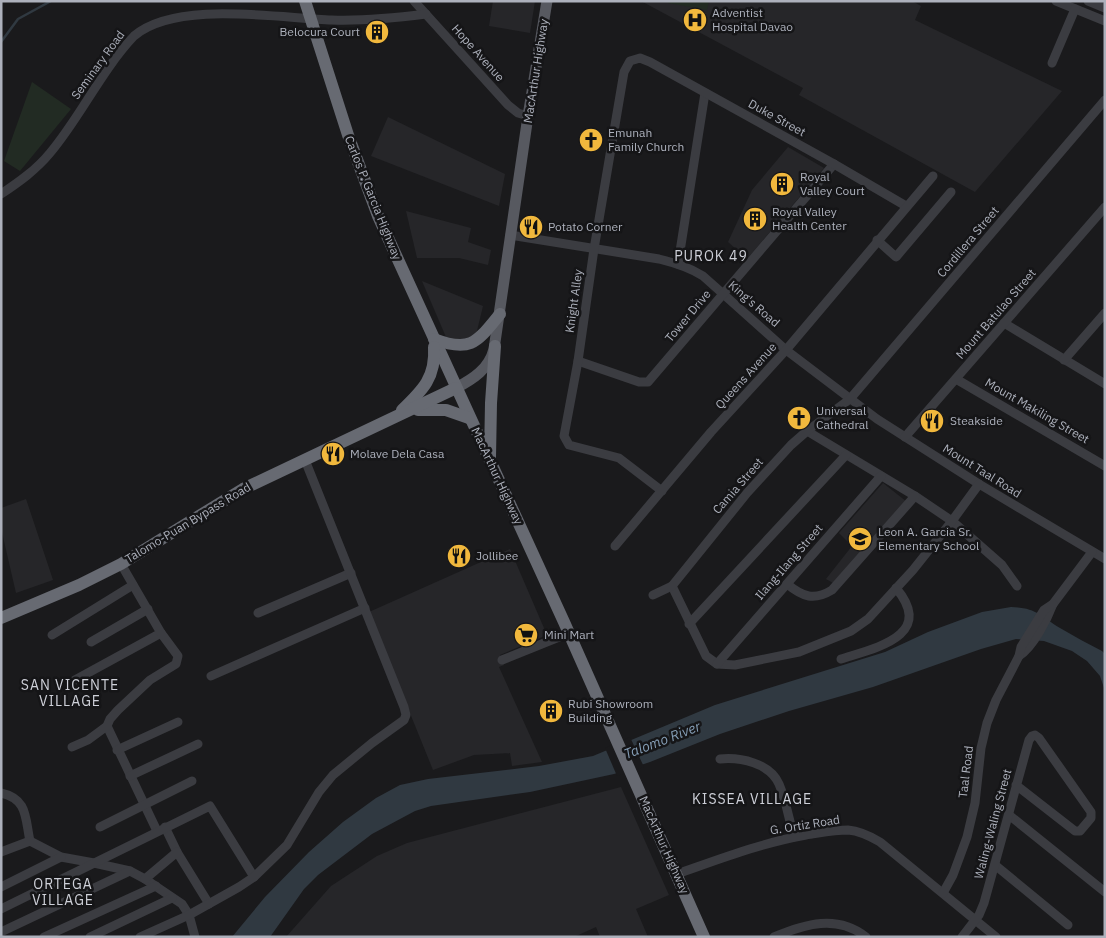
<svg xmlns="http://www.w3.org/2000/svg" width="1106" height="938" font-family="'IBM Plex Sans',sans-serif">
	<rect width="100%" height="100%" fill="#1a1a1c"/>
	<g fill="#262629">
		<path d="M493,1h42l-5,32 -41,-7z"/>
		<path d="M641,1h271l9,5 -6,14 147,71 -87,101 -176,-97 4,-7z"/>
		<path d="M388,117l117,57 -6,32 -128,-50z"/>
		<path d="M788,147l36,21 -77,91 -19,-17 24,-52z"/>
		<path d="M406,211l65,17 -3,14 23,8 -3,15 -29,-7h-42z"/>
		<path d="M422,281l61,25 -7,29 -5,3 -12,2 -13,-3z"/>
		<path d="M883,483l24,19 -74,81 -7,-4 26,-33 -13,-13z"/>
		<path d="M26,499l27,81 -37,13 -15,-65v-20z"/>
		<path d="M510,549l37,86 -47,20 4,10 -5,2 43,95 -30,4 -2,-13 -36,2 -41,15 -64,-158z"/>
		<path d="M621,787l48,108 -33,14 12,28h-48l-4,-10 -22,10h-288l45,-51 46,-30 30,-13z"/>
	</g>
	<g fill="#222b23">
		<path d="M668,1h41l-2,9 -39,-7z"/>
		<path d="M32,82l39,27 -51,62 -16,-10z"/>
	</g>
	<path fill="#303941" d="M1011,607c26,1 29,9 49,21 14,8 28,16 42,23l3,3v37l-5,-15 -13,-15 -15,-10 -28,-10 -28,-2 -35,10 -108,38 -84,24 -69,23 -70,28 -36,12 -84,18 -99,14 -16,5 -43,23 -54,41 -14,14 -34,48h-38l33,-40 44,-45 34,-30 33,-24 24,-13 28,-6 111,-13 54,-10 122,-51 170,-53 43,-20 54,-20z"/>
	<path fill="#1a1a1c" d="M630,737l14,30 -27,9 -12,-28z"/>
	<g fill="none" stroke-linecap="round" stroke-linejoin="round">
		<path stroke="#303941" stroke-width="2.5" d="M1,42l17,-23 33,-18"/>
		<g stroke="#3b3c41" stroke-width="9">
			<path d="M414,1l94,104 10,8 10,3"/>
			<path d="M1056,1l49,20"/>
			<path d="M1088,1l17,7"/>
			<path d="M1052,63l23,-54"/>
			<path d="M1,194c18,-12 35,-24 49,-41 31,-37 51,-82 84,-117 42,-36 143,-18 198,-16 31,1 63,-2 94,-6"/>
			<path d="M510,235l149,24c16,4 30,8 44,17l83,74 91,69 102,65 126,75"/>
			<path d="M877,240l19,17 55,-65"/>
			<path d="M678,264l27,-171"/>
			<path d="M1004,323l101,61"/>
			<path d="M1064,360l41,-47"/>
			<path d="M578,361l61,21h9l186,-218"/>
			<path d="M956,379l149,87"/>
			<path d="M807,431l108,65 37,25 50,44 15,21"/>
			<path d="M905,437l200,-230"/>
			<path d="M662,491l-43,-33 -50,-13 -5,-9 14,-75 16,-112 30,-177 6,-11 10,-3 10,4 184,102 72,42"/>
			<path d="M615,546l96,-114 75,-82 147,-174"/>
			<path d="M787,584c16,13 27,17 45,6l83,-94"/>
			<path d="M672,586l34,70 11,8 18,1 64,-13 52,-21 17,-12 45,-49 39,-49 27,-37"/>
			<path d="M653,595l19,-9 75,-93 44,-48 16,-14 43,-32 255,-299"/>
			<path d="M258,613l93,-40"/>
			<path d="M689,624l157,-169"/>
			<path d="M52,635l81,-50"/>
			<path d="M91,642l57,-33"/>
			<path d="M1019,656c14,-9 28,-36 34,-52l39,-52"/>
			<path d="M841,659c34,-11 95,-23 55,-71"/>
			<path d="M502,660l67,-27"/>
			<path d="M717,664l164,-188"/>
			<path d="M211,676l154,-68"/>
			<path d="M75,680l86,-47"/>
			<path d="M107,726l50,105"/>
			<path d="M72,747l16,-7 19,-14 3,-7 8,-9 32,-30 26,-16 2,-8 -17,-23 -40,-69"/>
			<path d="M117,750l61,-28"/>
			<path d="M720,759c20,-2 50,4 59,25 7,16 10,36 15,53"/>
			<path d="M130,776l68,-32"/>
			<path d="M1,793c27,6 24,25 29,48"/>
			<path d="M1009,815l96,77"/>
			<path d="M100,827l92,-46"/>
			<path d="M165,827l12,25 32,52"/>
			<path d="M1,852l29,-11 31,16 33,6 36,8 15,8 37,25 7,11 6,22"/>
			<path d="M995,865l73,60"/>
			<path d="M677,874c43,-15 84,-31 129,-39 14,-2 28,-5 42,-5 12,1 22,6 32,12l116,95"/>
			<path d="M145,879l32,-27"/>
			<path d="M1,887l60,-30"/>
			<path d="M943,893l10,-18 14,-38 8,-34 6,-55 6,-25 9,-23 23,-44 2,-9 23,-37 9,-6"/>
			<path d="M1,909l209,-103 44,71"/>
			<path d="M1,932l129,-61"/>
			<path d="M44,937l112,-51"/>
			<path d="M90,937l82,-39"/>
			<path d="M140,937l49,-22 50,-28 15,-10 33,-32 32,-53 14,-17 39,-32 32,-23 2,-5 -2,-8 -99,-247"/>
			<path d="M774,937c31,-13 63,-23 92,0"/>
			<path d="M962,937l17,-22 5,-12 45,-163 3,-4 3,-1 4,3 52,74v6l-11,13h-5l-59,-46"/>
		</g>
		<path stroke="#575960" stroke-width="11" d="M456,388c17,-9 33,-19 38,-39l34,-233 19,-115"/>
		<g stroke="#676a72" stroke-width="12">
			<path d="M305,1l43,134 30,81 186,406 140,315"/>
			<path d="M434,339c37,14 43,3 66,-25"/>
			<path d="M402,410c21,-20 34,-33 32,-63"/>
			<path d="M418,410h28l23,8"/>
			<path d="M490,457l1,-54 4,-57"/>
			<path d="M1,618l78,-33 42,-21 122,-75 213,-101"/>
		</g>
	</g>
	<defs>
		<g id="hospital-disc" transform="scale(1.25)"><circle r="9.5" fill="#f1b83d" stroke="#151517"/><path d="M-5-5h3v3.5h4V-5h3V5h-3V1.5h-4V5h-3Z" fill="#111"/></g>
		<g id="building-disc" transform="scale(1.25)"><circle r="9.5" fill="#f1b83d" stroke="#151517"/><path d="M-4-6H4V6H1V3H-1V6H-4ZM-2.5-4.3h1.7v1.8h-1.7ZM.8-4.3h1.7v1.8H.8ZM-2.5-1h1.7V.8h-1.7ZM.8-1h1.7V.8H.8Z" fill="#111"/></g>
		<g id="church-disc" transform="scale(1.25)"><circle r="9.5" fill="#f1b83d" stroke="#151517"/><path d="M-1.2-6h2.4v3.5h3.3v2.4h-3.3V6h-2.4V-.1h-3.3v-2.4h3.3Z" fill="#111"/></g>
		<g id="restaurant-disc" transform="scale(1.25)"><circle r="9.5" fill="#f1b83d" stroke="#151517"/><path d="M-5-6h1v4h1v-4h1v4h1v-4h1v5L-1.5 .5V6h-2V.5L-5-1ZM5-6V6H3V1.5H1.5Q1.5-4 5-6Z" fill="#111"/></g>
		<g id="school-disc" transform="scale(1.25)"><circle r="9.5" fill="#f1b83d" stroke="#151517"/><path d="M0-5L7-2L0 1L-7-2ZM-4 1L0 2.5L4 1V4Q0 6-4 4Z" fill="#111"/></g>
		<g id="supermarket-disc" transform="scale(1.25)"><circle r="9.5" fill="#f1b83d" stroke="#151517"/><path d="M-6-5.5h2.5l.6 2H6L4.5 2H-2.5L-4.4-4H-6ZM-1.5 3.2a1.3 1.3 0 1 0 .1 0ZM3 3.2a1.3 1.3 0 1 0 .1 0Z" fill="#111"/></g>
	</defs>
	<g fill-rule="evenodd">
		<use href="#hospital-disc" x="695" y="20"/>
		<use href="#building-disc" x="377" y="32"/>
		<use href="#church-disc" x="591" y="140"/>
		<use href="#building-disc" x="782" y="184"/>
		<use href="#building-disc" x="755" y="219"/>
		<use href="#restaurant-disc" x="531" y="227"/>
		<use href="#church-disc" x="799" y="418"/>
		<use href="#restaurant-disc" x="932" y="421"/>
		<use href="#restaurant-disc" x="333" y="454"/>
		<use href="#school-disc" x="860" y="539"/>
		<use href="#restaurant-disc" x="459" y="556"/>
		<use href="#supermarket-disc" x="526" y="635"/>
		<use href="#building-disc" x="551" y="711"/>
	</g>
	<g text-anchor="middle" stroke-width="5" stroke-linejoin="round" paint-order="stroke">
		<g font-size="12" fill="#adb1bc" stroke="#151517" text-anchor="start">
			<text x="712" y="17">Adventist<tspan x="712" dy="14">Hospital Davao</tspan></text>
			<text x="360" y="36" text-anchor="end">Belocura Court</text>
			<text x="608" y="137">Emunah<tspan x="608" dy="14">Family Church</tspan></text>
			<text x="800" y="181">Royal<tspan x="800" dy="14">Valley Court</tspan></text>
			<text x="772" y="216">Royal Valley<tspan x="772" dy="14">Health Center</tspan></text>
			<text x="548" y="231">Potato Corner</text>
			<text x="816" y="415">Universal<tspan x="816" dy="14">Cathedral</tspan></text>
			<text x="950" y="425">Steakside</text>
			<text x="350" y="458">Molave Dela Casa</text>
			<text x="878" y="536">Leon A. Garcia Sr.<tspan x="878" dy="14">Elementary School</tspan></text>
			<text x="476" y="560">Jollibee</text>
			<text x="544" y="639">Mini Mart</text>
			<text x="568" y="708">Rubi Showroom<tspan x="568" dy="14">Building</tspan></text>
		</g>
		<g font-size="12" fill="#adb1bc" stroke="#151517">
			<text transform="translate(478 53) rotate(48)" y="4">Hope Avenue</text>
			<text transform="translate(98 65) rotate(-54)" y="4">Seminary Road</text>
			<text transform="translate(536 71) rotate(-81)" y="4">MacArthur Highway</text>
			<text transform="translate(777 118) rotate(29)" y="4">Duke Street</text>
			<text transform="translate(373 198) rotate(68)" y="4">Carlos P. Garcia Highway</text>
			<text transform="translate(968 242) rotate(-50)" y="4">Cordillera Street</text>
			<text transform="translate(574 301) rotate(-82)" y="4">Knight Alley</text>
			<text transform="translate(754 304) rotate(41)" y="4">King's Road</text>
			<text transform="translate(996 314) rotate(-49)" y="4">Mount Batulao Street</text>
			<text transform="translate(688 316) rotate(-50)" y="4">Tower Drive</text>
			<text transform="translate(746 376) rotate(-48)" y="4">Queens Avenue</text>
			<text transform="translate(1037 411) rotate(30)" y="4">Mount Makiling Street</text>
			<text transform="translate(982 471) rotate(32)" y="4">Mount Taal Road</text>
			<text transform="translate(497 476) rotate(65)" y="4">MacArthur Highway</text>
			<text transform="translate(738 486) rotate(-49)" y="4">Camia Street</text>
			<text transform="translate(188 523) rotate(-31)" y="4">Talomo-Puan Bypass Road</text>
			<text transform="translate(789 562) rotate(-49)" y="4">Ilang-Ilang Street</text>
			<text transform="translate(966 772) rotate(-83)" y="4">Taal Road</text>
			<text transform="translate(993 824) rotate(-75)" y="4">Waling-Waling Street</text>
			<text transform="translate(805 825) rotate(-9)" y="4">G. Ortiz Road</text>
			<text transform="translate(664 845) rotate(66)" y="4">MacArthur Highway</text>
		</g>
		<g font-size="14" letter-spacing="1" fill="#ced0d8" stroke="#151517">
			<text x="711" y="261">PUROK 49</text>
			<text x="70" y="690">SAN VICENTE<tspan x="70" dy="16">VILLAGE</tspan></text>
			<text x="752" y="804">KISSEA VILLAGE</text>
			<text x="63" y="889">ORTEGA<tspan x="63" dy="16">VILLAGE</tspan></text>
		</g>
		<g font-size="14" font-style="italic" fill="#859eb6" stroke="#151517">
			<text transform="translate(662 740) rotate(-21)" y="5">Talomo River</text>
		</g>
	</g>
	<rect width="1106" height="938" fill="none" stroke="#adb1bc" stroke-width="5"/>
</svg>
